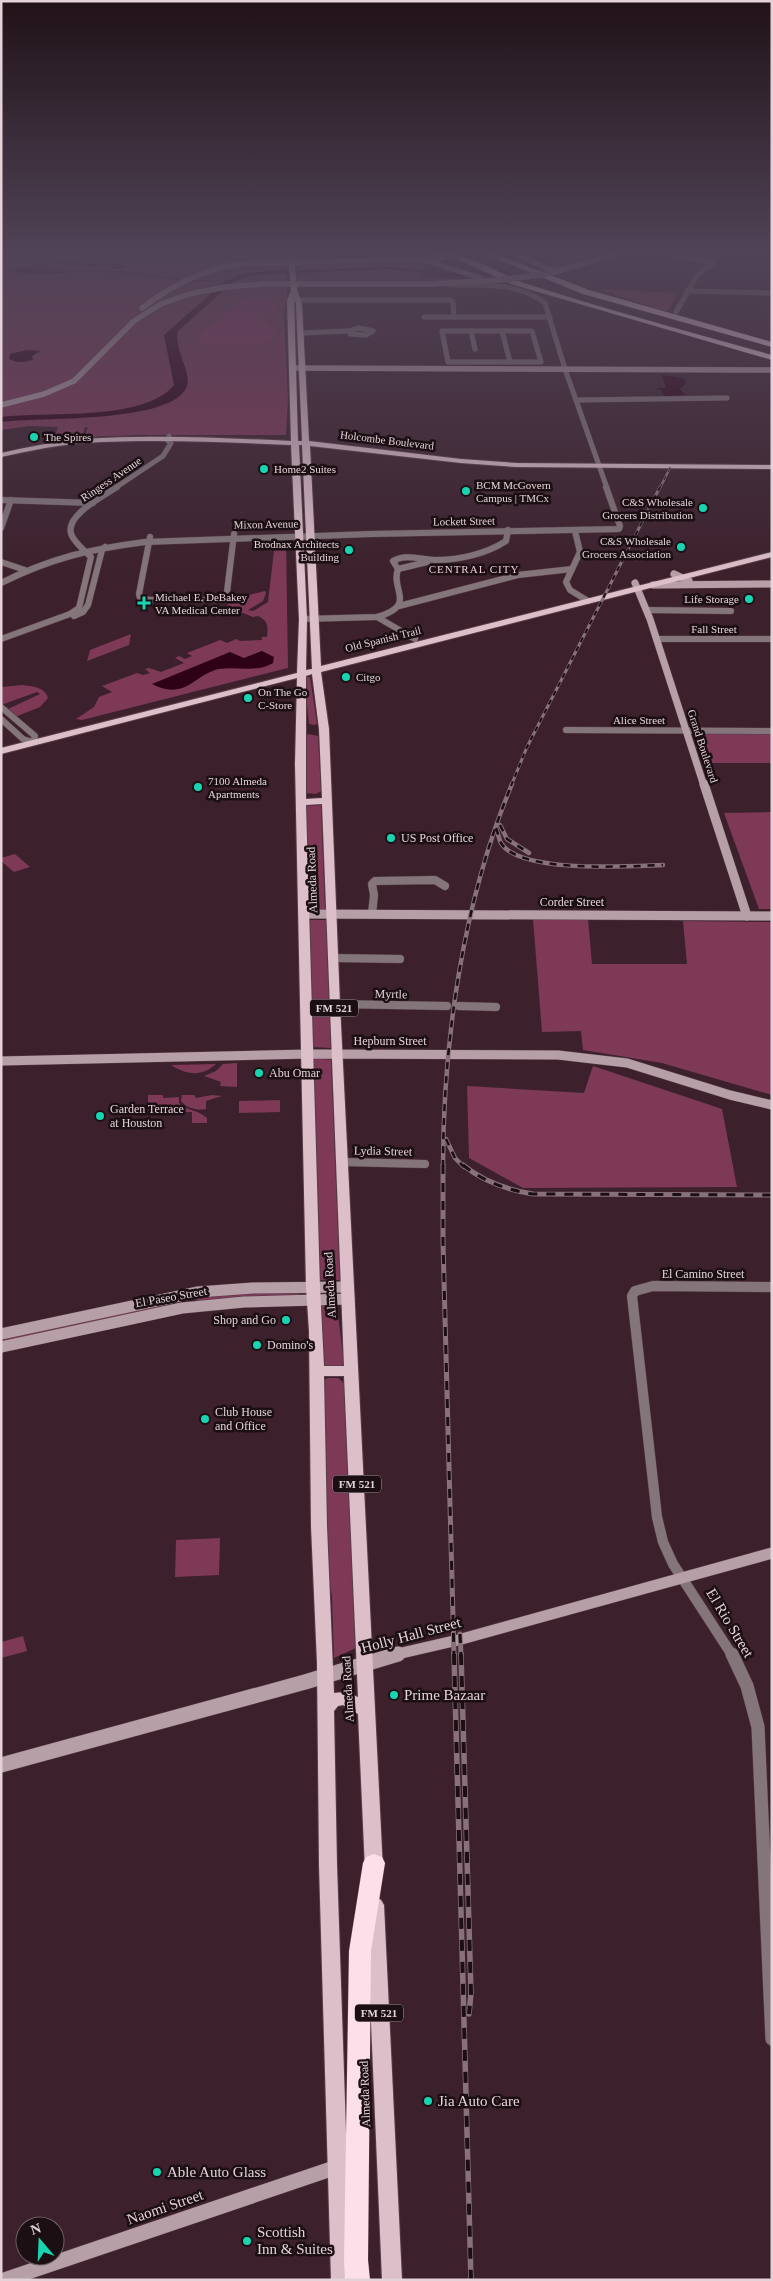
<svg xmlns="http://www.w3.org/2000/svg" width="773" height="2281" font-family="Georgia,serif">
	<rect width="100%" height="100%" fill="#3c212c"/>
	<g fill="#7d3956">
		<path d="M1,255h286v44l-3,11 4,88 -2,37h-147l-55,2 4,-10h-3l-3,9 -27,-1 3,-8 -29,-1 -28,4z"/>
		<path d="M554,255h54l-53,16 -10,-5 29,-8z"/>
		<path d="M417,260l9,4 -6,6 6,2 -7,5 58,3 -50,2h-130l3,-11 -4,-8z"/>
		<path d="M598,289l80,4 -11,19z"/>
		<path d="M278,539h8l2,129 -206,52 -6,-1 18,-12 5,-10 13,-5 -10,-6 35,-13 6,2 7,-2 -5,-4 4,-1 12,4 23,-9 -9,-5 4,-2 6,3 7,-3 -5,-3 33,-13 7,3 9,-4 4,2 22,-1v-3h5c1,-12 1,-16 -9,-21l-5,1 -26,-10 3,-9 11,-1 24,-6 1,2 -3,8 -15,9 5,1 15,-9 7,-60z"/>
		<path d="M131,634l-2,11 -42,16 3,-11z"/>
		<path d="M306,677h4l7,47 -3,1 -5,-1 -3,-29z"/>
		<path d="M22,685c10,1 23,2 26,13l-8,9 -25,10 -9,-7 34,-16 -3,-2 -36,13v-18z"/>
		<path d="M699,733l73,1v29h-62z"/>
		<path d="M308,734l10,2 3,55 -5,3 -11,-1v-57z"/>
		<path d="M321,805l4,104 -2,1h-14l-4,-104z"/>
		<path d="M772,812v97h-13l-35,-96z"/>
		<path d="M15,854l15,13 -16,5 -13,-11v-3z"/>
		<path d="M533,919h55l4,45h95l-4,-43 89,1v173l-110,-32 -79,-13 -2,-19 -39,1z"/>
		<path d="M308,920h18l5,128 -18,-1z"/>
		<path d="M318,1058l13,2 9,220h-21l-7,-220z"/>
		<path d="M237,1063v24l-17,-1 1,-4 -17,-6 12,-5 7,-7z"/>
		<path d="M216,1064c-14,13 -30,11 -45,1z"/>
		<path d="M593,1066l129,43 15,78 -214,1 -54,-30 -2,-72 117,7z"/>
		<path d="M148,1095h15v3l16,-1v6c8,8 20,7 28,15v5h-15v-11l-44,1z"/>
		<path d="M182,1095h12l2,3 16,-3 10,1 -16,5v8c-8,2 -20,-1 -25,-8z"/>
		<path d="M280,1100v12l-41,1v-12z"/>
		<path d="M300,1290l-1,7 -99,5 -7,-4 7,-3z"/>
		<path d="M170,1302v3l-169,39v-6z"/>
		<path d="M321,1304h14l2,3 7,55 -3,5h-16l-5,-5z"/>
		<path d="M328,1378h10l6,5 12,265 -22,10 -2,-61 -6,-38 -2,-179z"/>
		<path d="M220,1538l-1,37 -44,2 1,-37z"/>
		<path d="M23,1636l4,15 -26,7v-16z"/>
	</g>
	<path fill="#923861" d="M253,295c11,1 15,7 24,11l1,3 -11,7 -2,5 11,11 -5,6 1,3 -19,4h-55l3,-13c13,-9 40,-33 52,-37z"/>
	<g fill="#2e0117">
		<path d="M556,255h13l-62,17 -24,4 -38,-1 -55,-6 -138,6 -19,7 -55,49c-5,16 14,42 9,55 -13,38 -151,31 -186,36v-5c47,-6 142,5 173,-32l-10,-50 61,-54 21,-8 25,-2 116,-4 61,6 27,1 30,-4z"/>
		<path d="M63,261l30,3 20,-1 13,4 -3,2h-11l-1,-3 -8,-1 -11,2 -38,-4z"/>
		<path d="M24,267l40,5 2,1 -34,1 -23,-2z"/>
		<path d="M27,350l13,1 -9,6 3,2c-7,4 -18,4 -25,0l1,-5z"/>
		<path d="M662,375l21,3 3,5 -6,6 5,6 -21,1 -3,-6 -5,-2h10z"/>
		<path d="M262,651l12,6 -1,6c-15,10 -37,3 -54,6 -18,4 -27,18 -41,20 -10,2 -18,-1 -26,-5l78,-32 14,6z"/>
	</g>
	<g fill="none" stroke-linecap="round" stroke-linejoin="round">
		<g stroke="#2e0117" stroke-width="1">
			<path d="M32,266l38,5 55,1 56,8"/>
			<path d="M193,281h22"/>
		</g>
		<g stroke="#573d48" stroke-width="5.5">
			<g id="street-far4">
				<path d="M673,255l41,8"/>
				<path d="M449,285c32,0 69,-3 96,18l20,66 42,119"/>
				<path d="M687,291l85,2"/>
				<path d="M291,300h159l3,2 1,15"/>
				<path d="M676,312l22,-38 16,-11"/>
				<path d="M424,317h126"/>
				<path d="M359,328l14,3 -7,4 -16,-1 -1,-3z"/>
				<path d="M442,331h90l9,31h-93z"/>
				<path d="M471,331l4,18"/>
				<path d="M502,331l8,31"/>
				<path d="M300,333l49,-2"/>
				<path d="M576,400l151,-2"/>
				<path d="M115,488l48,-32 8,-13 -3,-2 1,-5"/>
			</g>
		</g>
		<g stroke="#573d48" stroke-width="7">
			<g id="street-far3">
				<path d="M1,500l92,3"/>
				<path d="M1,528l10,-28"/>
				<path d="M575,531l5,21 -14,30 4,8 18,11"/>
				<path d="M150,537l-11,57 1,4 10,2h76l8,-66"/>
				<path d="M1,562l24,8"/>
				<path d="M398,569l29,-7"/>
				<path d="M1,583c50,-25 89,-34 144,-41l226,-8 248,-5 1,-3 -14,-39"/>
				<path d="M399,606l119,-31 54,-6"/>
				<path d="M646,610l85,1"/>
				<path d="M74,616l9,-4 5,-7 14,-55 3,-3"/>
				<path d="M377,617l38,22"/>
				<path d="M303,619l74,-2c41,-12 13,-27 21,-48l-5,-8c13,-8 28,-1 42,-1 24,0 51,-6 71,-19l2,-11"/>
				<path d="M1,639l69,-25 9,-6 12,-51c-6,-6 -15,-13 -19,-21 -10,-19 31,-40 45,-49"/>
				<path d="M656,639h116"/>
				<path d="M1,707l34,29 -2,6 -10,-3 -22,-20"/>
				<path d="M566,730l206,1"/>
			</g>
		</g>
		<g stroke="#573d48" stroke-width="9">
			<g id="street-far2">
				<path d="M372,914l2,-19 -2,-11 3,-3 60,-1 10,6"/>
				<path d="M333,958l67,1"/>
				<path d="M334,1004l113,2"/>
				<path d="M459,1006l37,1"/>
				<path d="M342,1162l83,2"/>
			</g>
		</g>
		<g stroke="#573d48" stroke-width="11">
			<path id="street-far1" d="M732,1655l-59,-91 -10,-22 -6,-25 -25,-221 3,-5 18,-5 119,1"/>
		</g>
		<g stroke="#573d48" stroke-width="14">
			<path id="street" d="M732,1654l15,32 11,41 14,312"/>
		</g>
		<g stroke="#573d48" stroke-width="6">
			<g id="secondary-far4">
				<path d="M519,255l35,17"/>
				<path d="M421,259l60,19"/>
				<path d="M547,274l65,-19"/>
				<path d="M142,308c29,-22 59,-38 95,-44l195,-6"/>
				<path d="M292,368l480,2"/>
				<path d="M1,405l43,-11 30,-13 60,-60 27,-17 28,-10 36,-7 37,-3h169l68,-4"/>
			</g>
		</g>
		<g stroke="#573d48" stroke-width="8">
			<g id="secondary-far3">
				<path d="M674,574l15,7"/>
				<path d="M635,583l15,36 54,167"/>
				<path d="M653,585l119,-1"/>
			</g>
		</g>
		<g stroke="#573d48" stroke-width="10">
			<g id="secondary-far2">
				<path d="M704,784l43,132"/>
				<path d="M303,914l469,2"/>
				<path d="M1,1061l308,-7 249,1 69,8 103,32 42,10"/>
			</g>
		</g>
		<g stroke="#573d48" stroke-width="12">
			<g id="secondary-far1">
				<path d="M1,1334l197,-42 55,-4 95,-1"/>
				<path d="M1,1347l181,-39 62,-6 105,-3"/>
				<path d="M393,1655l65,-15 314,-87"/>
			</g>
		</g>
		<g stroke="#573d48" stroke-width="16">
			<g id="secondary">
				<path d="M1,1765l304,-83 93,-28"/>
				<path d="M4,2280l333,-113"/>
			</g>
		</g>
		<g stroke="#573d48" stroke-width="2">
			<g id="primary">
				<path d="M288,255h6l3,35 5,14 7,137 152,18 55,4 256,2v4l-256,-2 -55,-4 -151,-17 11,220 451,-114v5l-451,115 8,57 11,275 43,866 -3,5 -6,2 -6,-2 -3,-5 -7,-156 -15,-9 -5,1 -4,5 3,154 14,415h-20l-12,-415 -2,-202 -6,-137 -2,-195 -3,-44 -11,-523 2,-86 -296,76v-6l296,-75 2,-54 -8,-174c-69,-3 -138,-6 -207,-2 -28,2 -55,8 -83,14v-4c28,-6 55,-12 83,-14 69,-5 138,-1 207,2l-4,-141 4,-9zM294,298l2,6 6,137h-4zM299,445h3l10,224 -6,1 1,-51zM312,674l7,55 3,69 -16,1v-123zM322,804l22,562h-20l-4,-79 -14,-482zM324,1376h20l14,321 -13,-5 -11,1 -7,-167z"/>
				<path d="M375,1897l6,3 3,5 18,375h-20l-16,-375 3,-5z"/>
			</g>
		</g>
		<g stroke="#573d48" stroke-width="1">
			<g id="highway">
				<path d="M449,255c26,0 53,21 78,29 81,26 163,48 245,71v5l-261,-76z"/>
				<path d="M487,255h11l91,35 183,52v5l-189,-53z"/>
				<path d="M374,1854l8,3 3,6 -14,88 -3,309 2,20h-25l-1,-20 5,-309 14,-88 3,-6z"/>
			</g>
		</g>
		<use href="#street-far4" stroke="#83757a" stroke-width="5"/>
		<use href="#street-far3" stroke="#83757a" stroke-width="6"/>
		<use href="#street-far2" stroke="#83757a" stroke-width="8"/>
		<use href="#street-far1" stroke="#83757a" stroke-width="10"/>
		<use href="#street" stroke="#83757a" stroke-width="13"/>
		<use href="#secondary-far4" stroke="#b69fa7" stroke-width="5.5"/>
		<use href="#secondary-far3" stroke="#b69fa7" stroke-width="7"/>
		<use href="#secondary-far2" stroke="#b69fa7" stroke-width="9"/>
		<use href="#secondary-far1" stroke="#b69fa7" stroke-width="11"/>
		<use href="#secondary" stroke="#b69fa7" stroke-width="15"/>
		<use href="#primary" fill="#ddbfc9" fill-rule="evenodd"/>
		<use href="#highway" fill="#fcdfe9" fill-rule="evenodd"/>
		<g stroke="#88717a" stroke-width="2.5">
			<path id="rail-far4" d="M660,488l10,-20"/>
		</g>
		<g stroke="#88717a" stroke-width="3">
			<path id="rail-far3" d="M511,786l16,-39 133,-260"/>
		</g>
		<g stroke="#88717a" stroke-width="4.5">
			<g id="rail-far2">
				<path d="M500,825l7,14 22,14"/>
				<path d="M496,828c2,5 3,11 5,15 19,31 129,23 162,22"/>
				<path d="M446,1139l9,19 9,9"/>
				<path d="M443,1167c0,-126 20,-266 69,-383"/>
			</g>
		</g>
		<g stroke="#88717a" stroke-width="5">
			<g id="rail-far1">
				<path d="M443,1165v77l11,413"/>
				<path d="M463,1165c21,17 44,25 70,29l239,1"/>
				<path d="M460,1634l1,21"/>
			</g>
		</g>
		<g stroke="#88717a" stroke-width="5.5">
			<g id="rail">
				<path d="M454,1654l17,626"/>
				<path d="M461,1654l10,339 -2,21"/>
			</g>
		</g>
		<use href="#rail-far4" stroke="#1b0f14" stroke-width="1" stroke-dasharray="4.5" stroke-linecap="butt"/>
		<use href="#rail-far3" stroke="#1b0f14" stroke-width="2" stroke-dasharray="5" stroke-linecap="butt"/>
		<use href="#rail-far2" stroke="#1b0f14" stroke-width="2.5" stroke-dasharray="7" stroke-linecap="butt"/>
		<use href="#rail-far1" stroke="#1b0f14" stroke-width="3" stroke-dasharray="9" stroke-linecap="butt"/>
		<use href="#rail" stroke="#1b0f14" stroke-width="4" stroke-dasharray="11" stroke-linecap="butt"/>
		<g stroke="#573d48" stroke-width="6" stroke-linecap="butt">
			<g id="secondary-bridge">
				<path d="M432,258l24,-3"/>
				<path d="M499,280l48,-6"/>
			</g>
		</g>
		<use href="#secondary-bridge" stroke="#b69fa7" stroke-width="5.5"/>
	</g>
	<linearGradient id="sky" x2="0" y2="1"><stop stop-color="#211218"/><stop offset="0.44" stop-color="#504356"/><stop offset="1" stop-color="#504356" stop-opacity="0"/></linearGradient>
	<rect width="773" height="575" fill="url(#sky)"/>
	<g fill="#18d5b2" stroke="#1b0f14" stroke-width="2">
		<circle cx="34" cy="437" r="5"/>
		<circle cx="264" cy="469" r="5"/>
		<circle cx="466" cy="491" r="5"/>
		<circle cx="703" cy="508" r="5"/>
		<circle cx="681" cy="547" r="5"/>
		<circle cx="349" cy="550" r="5"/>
		<circle cx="749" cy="599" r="5"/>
		<path d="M141.5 595.5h5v5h5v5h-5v5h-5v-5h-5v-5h5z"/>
		<circle cx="346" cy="677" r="5"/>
		<circle cx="248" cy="698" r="5"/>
		<circle cx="198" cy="787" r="5"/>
		<circle cx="391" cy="838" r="5"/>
		<circle cx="259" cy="1073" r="5"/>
		<circle cx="100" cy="1116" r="5"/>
		<circle cx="286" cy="1320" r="5"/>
		<circle cx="257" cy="1345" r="5"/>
		<circle cx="205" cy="1419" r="5"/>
		<circle cx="394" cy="1695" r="5"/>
		<circle cx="428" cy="2101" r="5"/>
		<circle cx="157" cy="2172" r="5"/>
		<circle cx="247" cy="2241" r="5"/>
	</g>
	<g text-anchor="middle" stroke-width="5" stroke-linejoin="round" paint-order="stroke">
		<g font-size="11" fill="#e4d2d8" stroke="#1b0f14" text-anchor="start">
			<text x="44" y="441">The Spires</text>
			<text x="274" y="473">Home2 Suites</text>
			<text x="476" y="489">BCM McGovern<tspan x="476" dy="13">Campus | TMCx</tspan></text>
			<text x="693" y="506" text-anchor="end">C&amp;S Wholesale<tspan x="693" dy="13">Grocers Distribution</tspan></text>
			<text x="671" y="545" text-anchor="end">C&amp;S Wholesale<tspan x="671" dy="13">Grocers Association</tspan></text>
			<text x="339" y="548" text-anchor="end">Brodnax Architects<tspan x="339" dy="13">Building</tspan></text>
			<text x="155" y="601">Michael E. DeBakey<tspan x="155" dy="13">VA Medical Center</tspan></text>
			<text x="739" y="603" text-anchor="end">Life Storage</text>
			<text x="356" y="681">Citgo</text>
			<text x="258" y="696">On The Go<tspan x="258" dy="13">C-Store</tspan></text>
			<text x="208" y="785">7100 Almeda<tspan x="208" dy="13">Apartments</tspan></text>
		</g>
		<g font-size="11" fill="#e4d2d8" stroke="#1b0f14">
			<text transform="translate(387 440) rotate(7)" y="4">Holcombe Boulevard</text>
			<text transform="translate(111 479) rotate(-34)" y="4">Ringess Avenue</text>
			<text transform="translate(464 521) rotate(-1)" y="4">Lockett Street</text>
			<text transform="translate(266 524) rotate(-1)" y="4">Mixon Avenue</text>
			<text x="714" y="633">Fall Street</text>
			<text transform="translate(383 639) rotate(-14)" y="4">Old Spanish Trail</text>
			<text x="639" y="724">Alice Street</text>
			<text transform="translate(703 746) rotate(72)" y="4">Grand Boulevard</text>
		</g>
		<g font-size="11" letter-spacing="1" fill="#eecad7" stroke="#1b0f14">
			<text x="474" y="573">CENTRAL CITY</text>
		</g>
		<g fill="#1b0f14" stroke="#a8989d" stroke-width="1">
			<rect x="310" y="999.5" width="48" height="17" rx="4"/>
			<rect x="333" y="1475.5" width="48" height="17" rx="4"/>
			<rect x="355" y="2004.5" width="48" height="17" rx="4"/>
		</g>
		<g font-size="11" font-weight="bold" fill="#e4d2d8">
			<text x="334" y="1012">FM 521</text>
			<text x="357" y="1488">FM 521</text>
			<text x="379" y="2017">FM 521</text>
		</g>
		<g font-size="12" fill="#e4d2d8" stroke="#1b0f14" text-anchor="start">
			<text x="401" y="842">US Post Office</text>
			<text x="269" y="1077">Abu Omar</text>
			<text x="110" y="1113">Garden Terrace<tspan x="110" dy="14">at Houston</tspan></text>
			<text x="276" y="1324" text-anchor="end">Shop and Go</text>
			<text x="267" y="1349">Domino's</text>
			<text x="215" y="1416">Club House<tspan x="215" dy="14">and Office</tspan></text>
		</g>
		<g font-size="12" fill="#e4d2d8" stroke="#1b0f14">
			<text transform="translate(312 880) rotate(-92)" y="4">Almeda Road</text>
			<text x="572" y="906">Corder Street</text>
			<text transform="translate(391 994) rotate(1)" y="4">Myrtle</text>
			<text x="390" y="1045">Hepburn Street</text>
			<text transform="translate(383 1151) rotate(1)" y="4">Lydia Street</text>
			<text x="703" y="1278">El Camino Street</text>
			<text transform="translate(330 1285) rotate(-93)" y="4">Almeda Road</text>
			<text transform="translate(171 1297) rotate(-10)" y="4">El Paseo Street</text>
			<text transform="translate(348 1689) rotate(-93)" y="4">Almeda Road</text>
			<text transform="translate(365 2094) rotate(-92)" y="4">Almeda Road</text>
		</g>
		<g font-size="15" fill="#e4d2d8" stroke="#1b0f14">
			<text transform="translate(730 1623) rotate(59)" y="5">El Rio Street</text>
			<text transform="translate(411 1635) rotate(-15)" y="5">Holly Hall Street</text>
			<text transform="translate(165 2207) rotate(-19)" y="5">Naomi Street</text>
		</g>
		<g font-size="15" fill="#e4d2d8" stroke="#1b0f14" text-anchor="start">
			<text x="404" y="1700">Prime Bazaar</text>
			<text x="438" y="2106">Jia Auto Care</text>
			<text x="167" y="2177">Able Auto Glass</text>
			<text x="257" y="2237">Scottish<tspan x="257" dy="17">Inn &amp; Suites</tspan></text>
		</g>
	</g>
	<rect width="773" height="2281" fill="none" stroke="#e4d2d8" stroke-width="5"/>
	<g transform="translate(40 2241) rotate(341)"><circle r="24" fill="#1b0f14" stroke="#6b5d62"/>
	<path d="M0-4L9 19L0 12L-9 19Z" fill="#18d5b2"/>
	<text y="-8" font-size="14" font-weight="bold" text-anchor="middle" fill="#e4d2d8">N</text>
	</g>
</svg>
